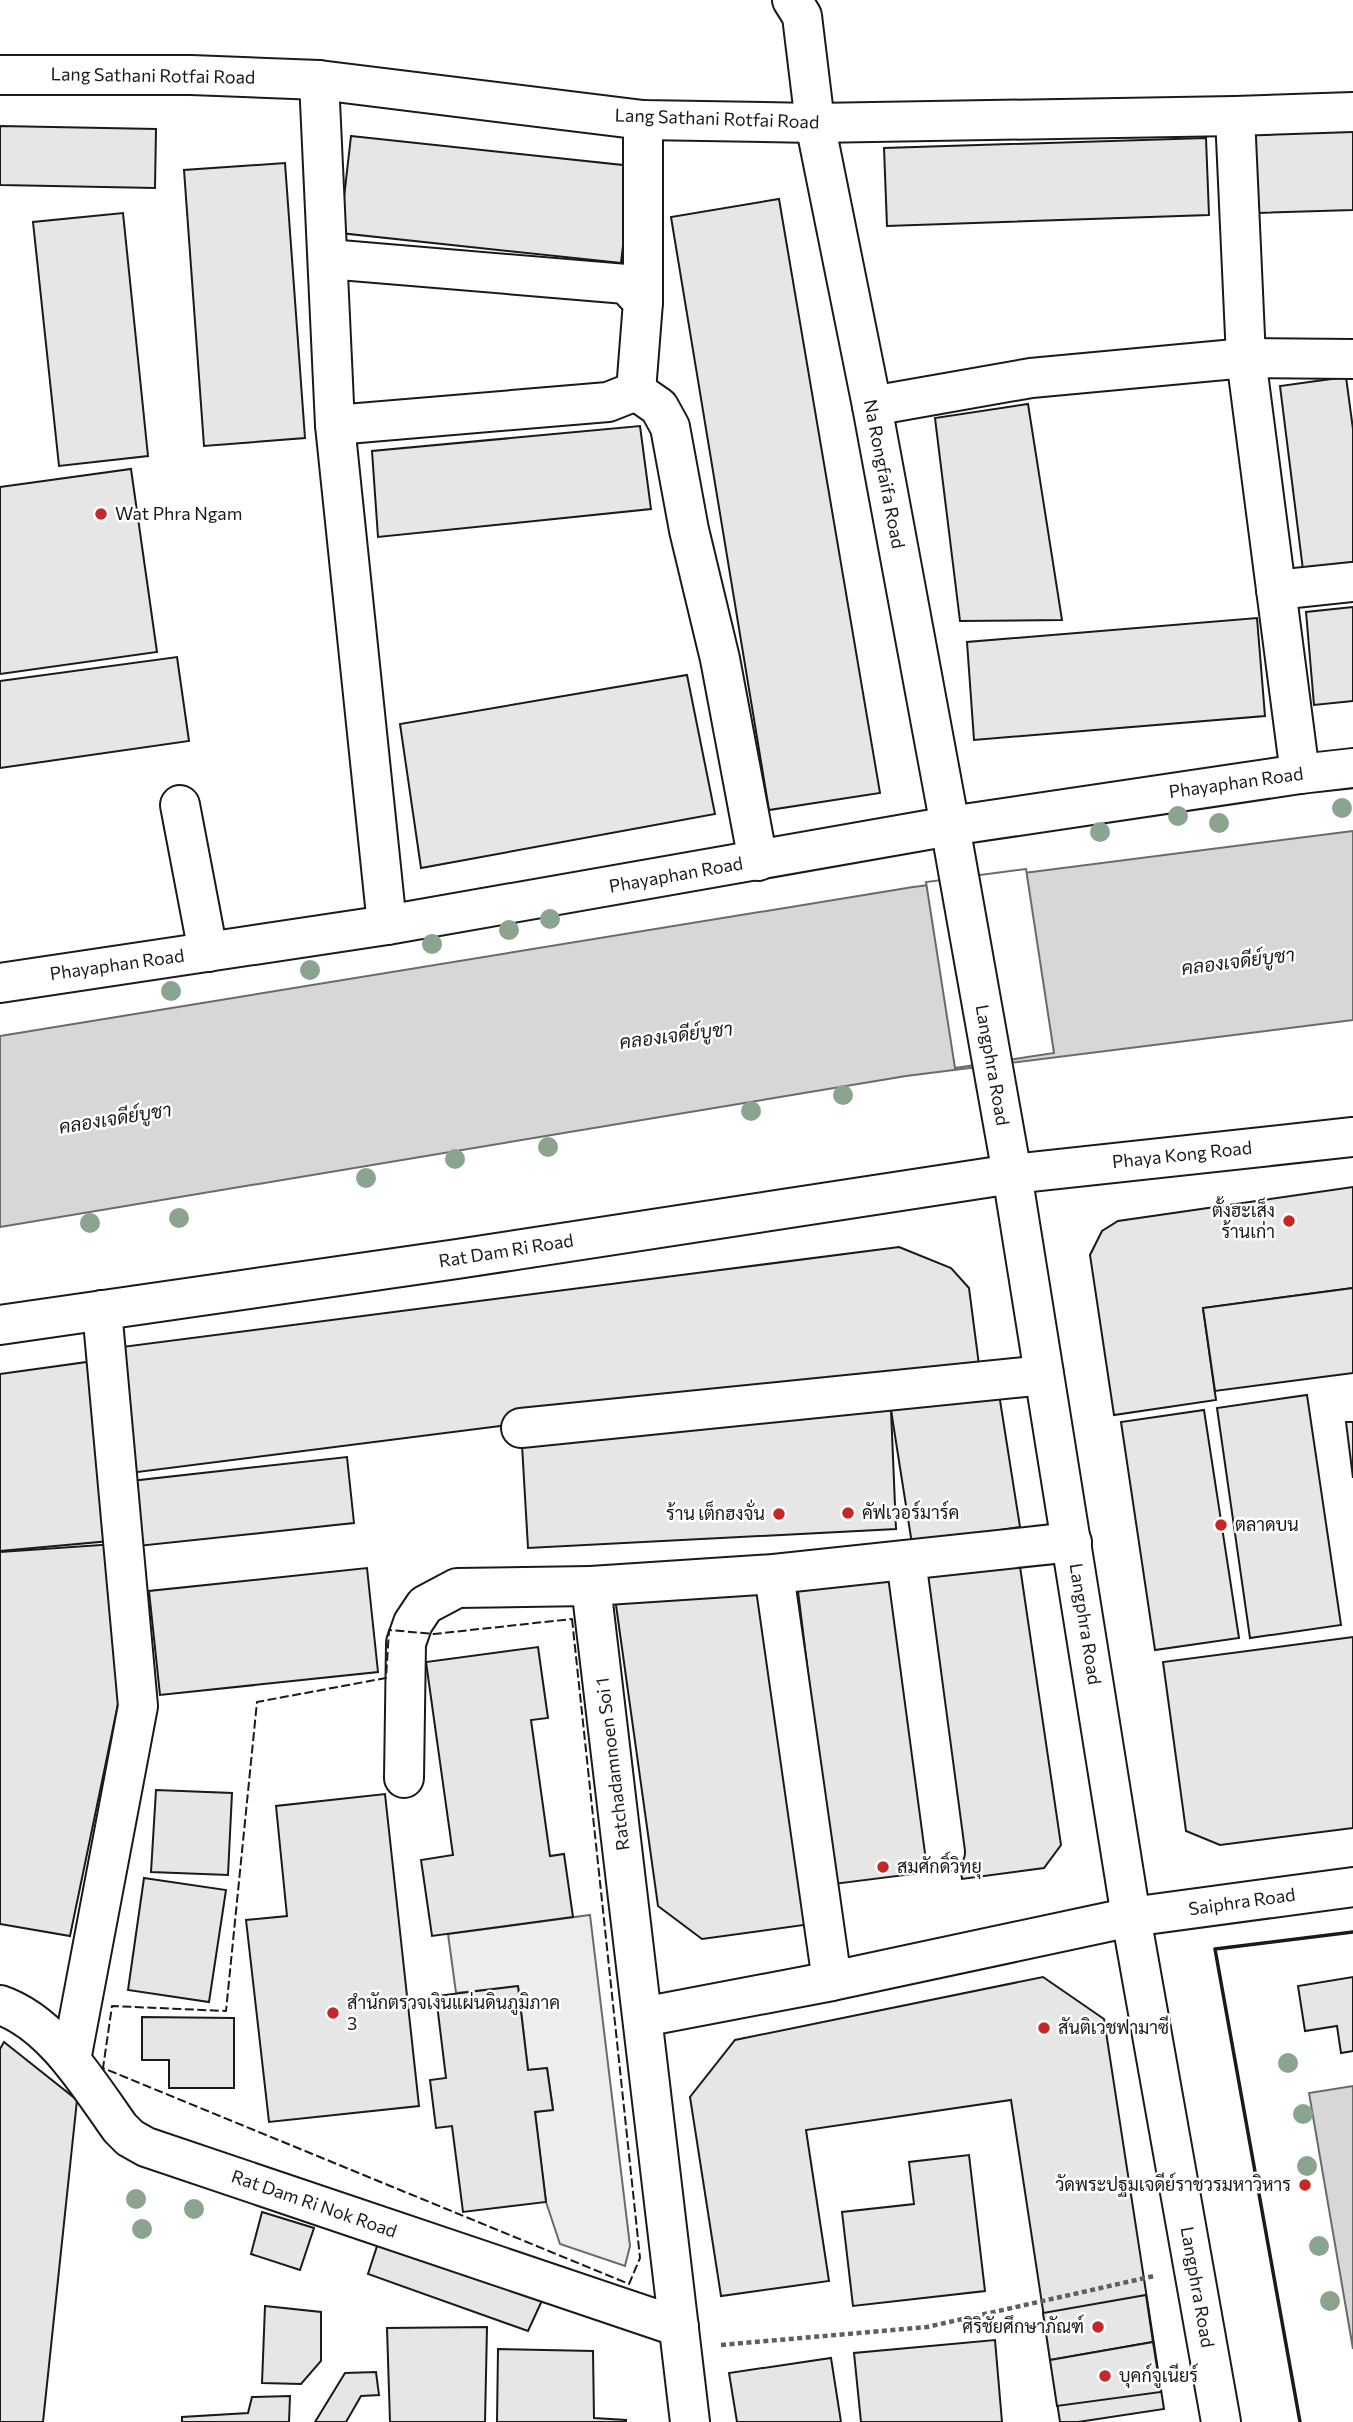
<svg xmlns="http://www.w3.org/2000/svg" width="1353" height="2422" font-family="Commissioner,Sarabun,sans-serif">
	<rect width="100%" height="100%" fill="#fff"/>
	<path fill="#ededed" stroke="#6a6a6a" stroke-width="2" d="M590,1915l40,331 -5,20 -65,-22 -14,-42 -11,-90 18,-3 -6,-41 -19,2 -10,-84 -62,7 -8,-59z"/>
	<g fill="#d7d7d7" stroke="#6a6a6a" stroke-width="2">
		<path d="M1353,831v189l-447,56 -906,151v-191l913,-149z"/>
		<path d="M1353,2086v263l-44,-256z"/>
	</g>
	<path fill="#fff" stroke="#6a6a6a" stroke-width="2" d="M1026,869l28,184 -99,15 -29,-186z"/>
	<g fill="#e6e6e6" stroke="#1a1a1a" stroke-width="2">
		<path d="M0,126l156,3 -1,59 -155,-3z"/>
		<path d="M1353,131v79l-95,3 -4,-78z"/>
		<path d="M351,136l281,30 -11,97 -281,-30z"/>
		<path d="M1206,138l3,77 -322,11 -3,-78z"/>
		<path d="M285,163l20,275 -101,8 -20,-276z"/>
		<path d="M779,199l101,594 -111,17 -98,-593z"/>
		<path d="M123,213l25,243 -89,10 -26,-244z"/>
		<path d="M1346,377l7,52v135l-50,6 -23,-184z"/>
		<path d="M1028,404l34,216 -102,1 -25,-203z"/>
		<path d="M640,426l11,83 -273,28 -6,-86z"/>
		<path d="M131,469l26,183 -157,22v-187z"/>
		<path d="M1353,607v94l-39,4 -8,-93z"/>
		<path d="M1257,618l8,98 -291,24 -7,-98z"/>
		<path d="M177,657l12,84 -189,27v-87z"/>
		<path d="M687,675l28,139 -294,54 -21,-144z"/>
		<path d="M1353,1187v101l-150,20 13,92 -102,15 -24,-160 12,-24 16,-10z"/>
		<path d="M899,1247l52,21 18,20 10,77 -849,108 -16,-125z"/>
		<path d="M1353,1288v85l-138,18 -12,-83z"/>
		<path d="M87,1362l23,179 -110,10v-177z"/>
		<path d="M999,1394l21,133 -108,17 -21,-134z"/>
		<path d="M1307,1395l34,230 -91,13 -33,-230z"/>
		<path d="M891,1410l5,119 -368,19 -7,-120z"/>
		<path d="M1204,1410l35,228 -84,12 -34,-228z"/>
		<path d="M1346,1422h7v56z"/>
		<path d="M347,1457l7,66 -216,23 -7,-65z"/>
		<path d="M115,1544l9,131 -54,261 -70,-12v-372z"/>
		<path d="M1018,1553l43,292 -17,23 -82,11 -45,-311z"/>
		<path d="M367,1568l11,104 -218,23 -11,-104z"/>
		<path d="M900,1571l37,300 -103,13 -37,-301z"/>
		<path d="M763,1578l48,346 -109,15 -44,-33 -43,-308z"/>
		<path d="M1353,1637v191l-133,17 -34,-14 -23,-169z"/>
		<path d="M538,1647l10,71 -17,2 19,136 14,-2 9,63 -141,19 -11,-76 32,-5 -27,-193z"/>
		<path d="M156,1790l76,3 -4,82 -77,-3z"/>
		<path d="M385,1794l34,312 -150,16 -23,-202 41,-4 -11,-110z"/>
		<path d="M144,1878l82,12 -17,112 -81,-12z"/>
		<path d="M1043,1977l61,42 60,390 -86,13h-18l-49,-322 -205,30 23,151 -108,15 -31,-199 45,-57z"/>
		<path d="M1353,1977v74l-12,2 -4,-27 -32,5 -7,-45z"/>
		<path d="M518,1986l10,84 19,-2 6,42 -18,2 11,90 -83,10 -11,-86 -16,2 -6,-48 16,-2 -10,-82z"/>
		<path d="M142,2017l92,1v70h-65v-28h-27z"/>
		<path d="M4,2042l73,58 -34,322h-43v-373z"/>
		<path d="M969,2155l16,136 -132,15 -11,-94 72,-8 -5,-42z"/>
		<path d="M262,2212l52,16 -14,42 -49,-16z"/>
		<path d="M379,2240l166,54 -17,37 -160,-57z"/>
		<path d="M1146,2295l7,47 -103,18 -7,-47z"/>
		<path d="M265,2306l56,6v49l-20,23 -39,-1z"/>
		<path d="M487,2327l-2,95h-95l-3,-94z"/>
		<path d="M995,2340l7,82h-141l-7,-69z"/>
		<path d="M1153,2342l8,50 -104,14 -7,-46z"/>
		<path d="M498,2349l95,2 1,67 32,2v2h-129z"/>
		<path d="M831,2358l10,64h-104l-8,-49z"/>
		<path d="M376,2372l3,23 -18,1 -15,26h-31l30,-49z"/>
		<path d="M290,2396l-1,26h-107v-5l66,-4 4,-16z"/>
	</g>
	<g fill="none" stroke-linecap="round" stroke-linejoin="round">
		<g stroke="#1a1a1a" stroke-width="42">
			<g id="minor">
				<path d="M0,75h191l128,5 324,40 172,3 420,-7 118,-4"/>
				<path d="M319,80l16,345 52,500"/>
				<path d="M1235,116l11,242 54,416"/>
				<path d="M643,120v182"/>
				<path d="M328,259l298,25 17,18 -7,89 -28,11 -273,23"/>
				<path d="M636,391l23,16 11,20 19,103 31,129 38,202"/>
				<path d="M872,406l159,-28 215,-20 107,1"/>
				<path d="M1276,590l77,-8"/>
				<path d="M180,805l28,147"/>
				<path d="M0,983l387,-58 563,-99 -78,-420 -57,-283 -13,-107 -10,-16"/>
				<path d="M0,1325l457,-66 555,-85 341,-37"/>
				<path d="M521,1428l523,-53"/>
				<path d="M906,1560l39,292"/>
				<path d="M774,1574l58,407"/>
				<path d="M404,1778l2,-135 7,-20 12,-18 32,-17 134,-2"/>
				<path d="M0,2005c53,18 89,80 120,123l10,10 16,9 533,180"/>
				<path d="M643,2017l189,-36 299,-64 222,-30"/>
				<path d="M71,2060l67,-354 -36,-396"/>
				<path d="M690,2422l-99,-836 183,-12 298,-32"/>
			</g>
		</g>
		<g stroke="#1a1a1a" stroke-width="42">
			<path id="major" d="M1221,2422l-90,-505 -119,-743 -62,-348 350,-52 53,-6"/>
		</g>
		<path stroke="#5f5f5f" stroke-width="4.5" stroke-dasharray="5 3.5" stroke-linecap="butt" d="M721,2345l206,-18 227,-51"/>
		<use href="#minor" stroke="#fff" stroke-width="38"/>
		<use href="#major" stroke="#fff" stroke-width="38"/>
		<path stroke="#1a1a1a" stroke-width="2" stroke-dasharray="9 3.5" stroke-linecap="butt" d="M572,1619l68,639 -11,26 -526,-216 9,-62 114,5 31,-309 129,-24 3,-48 45,4z"/>
		<path stroke="#1a1a1a" stroke-width="3.5" d="M1300,2422l-85,-473 138,-17"/>
	</g>
	<g fill="#8aa48f">
		<circle cx="1342" cy="808" r="10"/>
		<circle cx="1178" cy="816" r="10"/>
		<circle cx="1219" cy="823" r="10"/>
		<circle cx="1100" cy="832" r="10"/>
		<circle cx="550" cy="919" r="10"/>
		<circle cx="509" cy="930" r="10"/>
		<circle cx="432" cy="944" r="10"/>
		<circle cx="310" cy="970" r="10"/>
		<circle cx="171" cy="991" r="10"/>
		<circle cx="843" cy="1095" r="10"/>
		<circle cx="751" cy="1111" r="10"/>
		<circle cx="548" cy="1147" r="10"/>
		<circle cx="455" cy="1159" r="10"/>
		<circle cx="366" cy="1178" r="10"/>
		<circle cx="179" cy="1218" r="10"/>
		<circle cx="90" cy="1223" r="10"/>
		<circle cx="1288" cy="2063" r="10"/>
		<circle cx="1303" cy="2114" r="10"/>
		<circle cx="1307" cy="2166" r="10"/>
		<circle cx="136" cy="2199" r="10"/>
		<circle cx="194" cy="2209" r="10"/>
		<circle cx="142" cy="2229" r="10"/>
		<circle cx="1319" cy="2246" r="10"/>
		<circle cx="1330" cy="2301" r="10"/>
	</g>
	<g fill="#c62828" stroke="#fff" stroke-width="2.5">
		<circle cx="101" cy="514" r="7"/>
		<circle cx="1289" cy="1221" r="7"/>
		<circle cx="848" cy="1513" r="7"/>
		<circle cx="779" cy="1514" r="7"/>
		<circle cx="1221" cy="1525" r="7"/>
		<circle cx="883" cy="1867" r="7"/>
		<circle cx="333" cy="2013" r="7"/>
		<circle cx="1044" cy="2028" r="7"/>
		<circle cx="1305" cy="2185" r="7"/>
		<circle cx="1098" cy="2327" r="7"/>
		<circle cx="1105" cy="2376" r="7"/>
	</g>
	<g text-anchor="middle" stroke-width="5" stroke-linejoin="round" paint-order="stroke">
		<g font-size="18" fill="#1a1a1a" stroke="#fff">
			<text transform="translate(153 76) rotate(1)" y="6">Lang Sathani Rotfai Road</text>
			<text transform="translate(717 119) rotate(2)" y="6">Lang Sathani Rotfai Road</text>
			<text transform="translate(884 474) rotate(79)" y="6">Na Rongfaifa Road</text>
			<text transform="translate(1236 783) rotate(-8)" y="6">Phayaphan Road</text>
			<text transform="translate(676 875) rotate(-10)" y="6">Phayaphan Road</text>
			<text transform="translate(117 965) rotate(-8)" y="6">Phayaphan Road</text>
			<text transform="translate(992 1065) rotate(80)" y="6">Langphra Road</text>
			<text transform="translate(1182 1155) rotate(-6)" y="6">Phaya Kong Road</text>
			<text transform="translate(506 1251) rotate(-9)" y="6">Rat Dam Ri Road</text>
			<text transform="translate(1085 1624) rotate(81)" y="6">Langphra Road</text>
			<text transform="translate(613 1764) rotate(-97)" y="6">Ratchadamnoen Soi 1</text>
			<text transform="translate(1242 1902) rotate(-8)" y="6">Saiphra Road</text>
			<text transform="translate(314 2204) rotate(19)" y="6">Rat Dam Ri Nok Road</text>
			<text transform="translate(1197 2287) rotate(80)" y="6">Langphra Road</text>
		</g>
		<g font-size="18" fill="#1a1a1a" stroke="#fff" text-anchor="start">
			<text x="115" y="520">Wat Phra Ngam</text>
			<text x="1275" y="1217" text-anchor="end">ตั้งฮะเส็ง<tspan x="1275" dy="21">ร้านเก่า</tspan></text>
			<text x="862" y="1519">คัฟเวอร์มาร์ค</text>
			<text x="765" y="1520" text-anchor="end">ร้าน เต็กฮงจั่น</text>
			<text x="1235" y="1531">ตลาดบน</text>
			<text x="897" y="1873">สมศักดิ์วิทยุ</text>
			<text x="347" y="2009">สำนักตรวจเงินแผ่นดินภูมิภาค<tspan x="347" dy="21">3</tspan></text>
			<text x="1058" y="2034">สันติเวชฟามาซี</text>
			<text x="1291" y="2191" text-anchor="end">วัดพระปฐมเจดีย์ราชวรมหาวิหาร</text>
			<text x="1084" y="2333" text-anchor="end">ศิริชัยศึกษาภัณฑ์</text>
			<text x="1119" y="2382">บุคก์จูเนียร์</text>
		</g>
		<g font-size="19" font-style="italic" fill="#1a1a1a" stroke="#fff">
			<text transform="translate(1238 961) rotate(-7)" y="7">คลองเจดีย์บูชา</text>
			<text transform="translate(676 1035) rotate(-7)" y="7">คลองเจดีย์บูชา</text>
			<text transform="translate(115 1118) rotate(-9)" y="7">คลองเจดีย์บูชา</text>
		</g>
	</g>
</svg>
